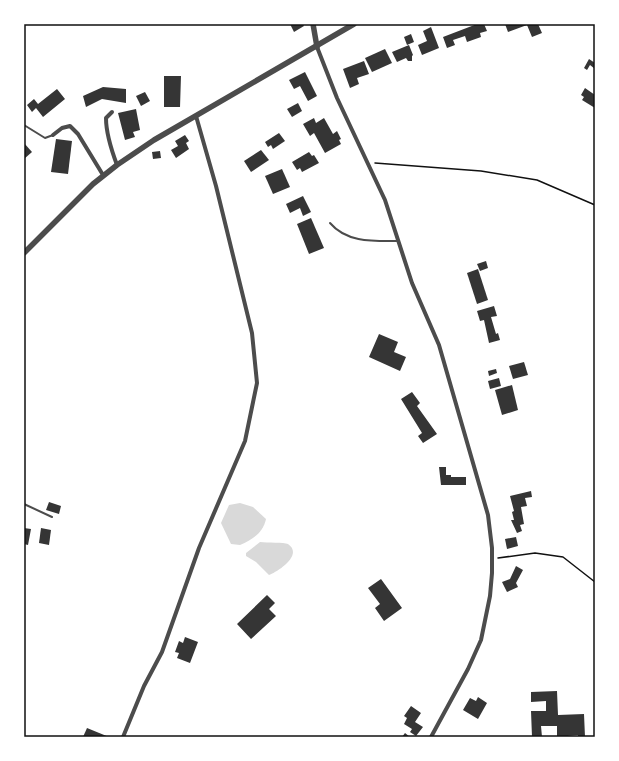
<svg xmlns="http://www.w3.org/2000/svg" width="619" height="761" font-family="'Roboto Condensed',sans-serif">
	<rect width="100%" height="100%" fill="#fff"/>
	<g fill="#d9d9d9">
		<path d="M240,503l13,4 13,12c-3,14 -13,20 -26,26l-9,-1 -10,-21 8,-18z"/>
		<path d="M260,542c7,1 24,0 28,2 16,11 -11,28 -19,31l-13,-13 -10,-6v-3z"/>
	</g>
	<g fill="#353535">
		<path d="M290,24h13l1,2 -10,6z"/>
		<path d="M477,24h7l3,7 -7,2 1,4 -14,5 -2,-6 -12,4 2,5 -8,3 -4,-11z"/>
		<path d="M505,24h33l4,9 -10,4 -5,-12 -19,7z"/>
		<path d="M431,27l8,21 -17,7 -4,-10 9,-4 -4,-10z"/>
		<path d="M411,34l3,8 -7,3 -3,-8z"/>
		<path d="M409,45l4,10 -1,1v5h-4l-2,-3 -9,4 -5,-10z"/>
		<path d="M385,49l7,14 -20,9 -7,-14z"/>
		<path d="M589,59l6,4v6l-5,-4 -3,5 -3,-2z"/>
		<path d="M364,61l5,13 -12,4 2,6 -9,4 -7,-19z"/>
		<path d="M305,72l12,24 -9,5 -8,-15 -6,3 -5,-9z"/>
		<path d="M164,76h17l-1,31h-16z"/>
		<path d="M103,87l23,2v14l-24,-4 -16,8 -3,-11z"/>
		<path d="M585,88l10,7v13l-13,-8 2,-3 -3,-2z"/>
		<path d="M57,89l8,10 -22,18 -7,-9 -4,4 -5,-7 7,-6 4,5z"/>
		<path d="M145,92l5,9 -9,5 -5,-10z"/>
		<path d="M298,103l4,8 -10,6 -5,-8z"/>
		<path d="M136,109l4,21 -7,2 2,5 -10,3 -7,-27z"/>
		<path d="M314,118l2,5 8,-5 9,16 4,-3 4,8 -2,1 2,4 -16,9 -11,-20 -4,3 -7,-12z"/>
		<path d="M279,133l6,8 -12,8 -2,-4 -3,2 -3,-5z"/>
		<path d="M185,135l4,6 -3,2 3,6 -13,9 -5,-8 7,-4 -3,-5z"/>
		<path d="M56,139l16,2 -4,33 -17,-2z"/>
		<path d="M24,143l8,9 -8,7z"/>
		<path d="M261,150l8,10 -18,12 -7,-11z"/>
		<path d="M160,151l1,7 -8,1 -1,-7z"/>
		<path d="M309,152l3,4 2,-1 5,8 -17,9 -2,-4 -3,2 -5,-8z"/>
		<path d="M282,169l8,18 -17,7 -8,-18z"/>
		<path d="M303,196l8,16 -8,4 -3,-8 -10,5 -4,-9z"/>
		<path d="M311,218l13,30 -15,6 -12,-30z"/>
		<path d="M486,261l2,7 -8,3 -3,-7z"/>
		<path d="M478,269l10,31 -11,4 -10,-31z"/>
		<path d="M494,306l3,10 -6,1 5,17 2,-1 2,7 -11,3 -5,-23 -4,1 -3,-10z"/>
		<path d="M379,334l19,8 -4,10 12,5 -6,14 -31,-14z"/>
		<path d="M524,362l4,13 -15,4 -4,-13z"/>
		<path d="M496,369l1,4 -8,3 -1,-5z"/>
		<path d="M499,378l2,8 -11,3 -2,-8z"/>
		<path d="M512,385l6,25 -16,5 -7,-25z"/>
		<path d="M412,392l8,11 -3,3 20,28 -14,9 -5,-7 4,-3 -21,-34z"/>
		<path d="M439,467h7v8h5v2h15v8h-25z"/>
		<path d="M531,491l1,6 -7,1 2,8 -6,1 3,17 -4,1 2,6 -5,2 -6,-13h3l-2,-8 2,-1 -4,-15z"/>
		<path d="M49,502l12,4 -2,8 -13,-4z"/>
		<path d="M24,528l7,1 -3,16 -4,-1z"/>
		<path d="M41,528l10,2 -2,15 -10,-2z"/>
		<path d="M516,537l2,9 -11,3 -2,-10z"/>
		<path d="M516,566l7,4 -7,13 2,4 -11,5 -5,-10 8,-3z"/>
		<path d="M381,579l21,29 -18,13 -9,-13 5,-4 -12,-16z"/>
		<path d="M267,595l8,8 -6,6 7,7 -25,23 -14,-15z"/>
		<path d="M185,637l13,5 -8,21 -13,-5 2,-5 -4,-1 4,-11 4,2z"/>
		<path d="M557,691l1,24 26,-1 1,23h-7v-2l-21,2v-11h-16l1,11h-10l-1,-26h15v-10l-15,1v-10z"/>
		<path d="M478,697l9,6 -9,16 -15,-9 7,-12 6,3z"/>
		<path d="M411,706l10,7 -6,9 8,5 -7,9 -6,-4 2,-3 -8,-5 3,-6 -3,-2z"/>
		<path d="M87,728l22,9h-26z"/>
		<path d="M405,733l5,4h-8z"/>
	</g>
	<g fill="none" stroke-linecap="round" stroke-linejoin="round">
		<g stroke="#111" stroke-width="1.5">
			<path d="M375,163l106,8 56,9 58,25"/>
			<path d="M498,558l37,-5 28,4 32,25"/>
		</g>
		<g stroke="#4c4c4c" stroke-width="2">
			<path d="M24,125l21,13 8,-3"/>
			<path d="M330,223c17,20 44,18 68,18"/>
			<path d="M24,504l28,13"/>
		</g>
		<g stroke="#4c4c4c" stroke-width="4">
			<path d="M317,47l20,51 48,102 27,83 27,62 49,170 4,33v25l-2,23 -9,44 -13,29 -37,68"/>
			<path d="M112,112l-6,6c0,16 5,31 11,47"/>
			<path d="M53,135l9,-7 8,-2 8,8 25,41"/>
			<path d="M123,737l21,-51 18,-34 37,-104 46,-107 12,-58 -5,-50 -36,-147 -20,-70"/>
		</g>
		<g stroke="#4c4c4c" stroke-width="5.5">
			<path d="M313,24l4,23"/>
			<path d="M24,253l69,-69 24,-19 37,-25 200,-116"/>
		</g>
	</g>
	<rect width="619" height="761" fill="none" stroke="#ffffff" stroke-width="50"/>
	<rect x="25" y="25" width="569" height="711" fill="none" stroke="#111" stroke-width="1.5"/>
</svg>
